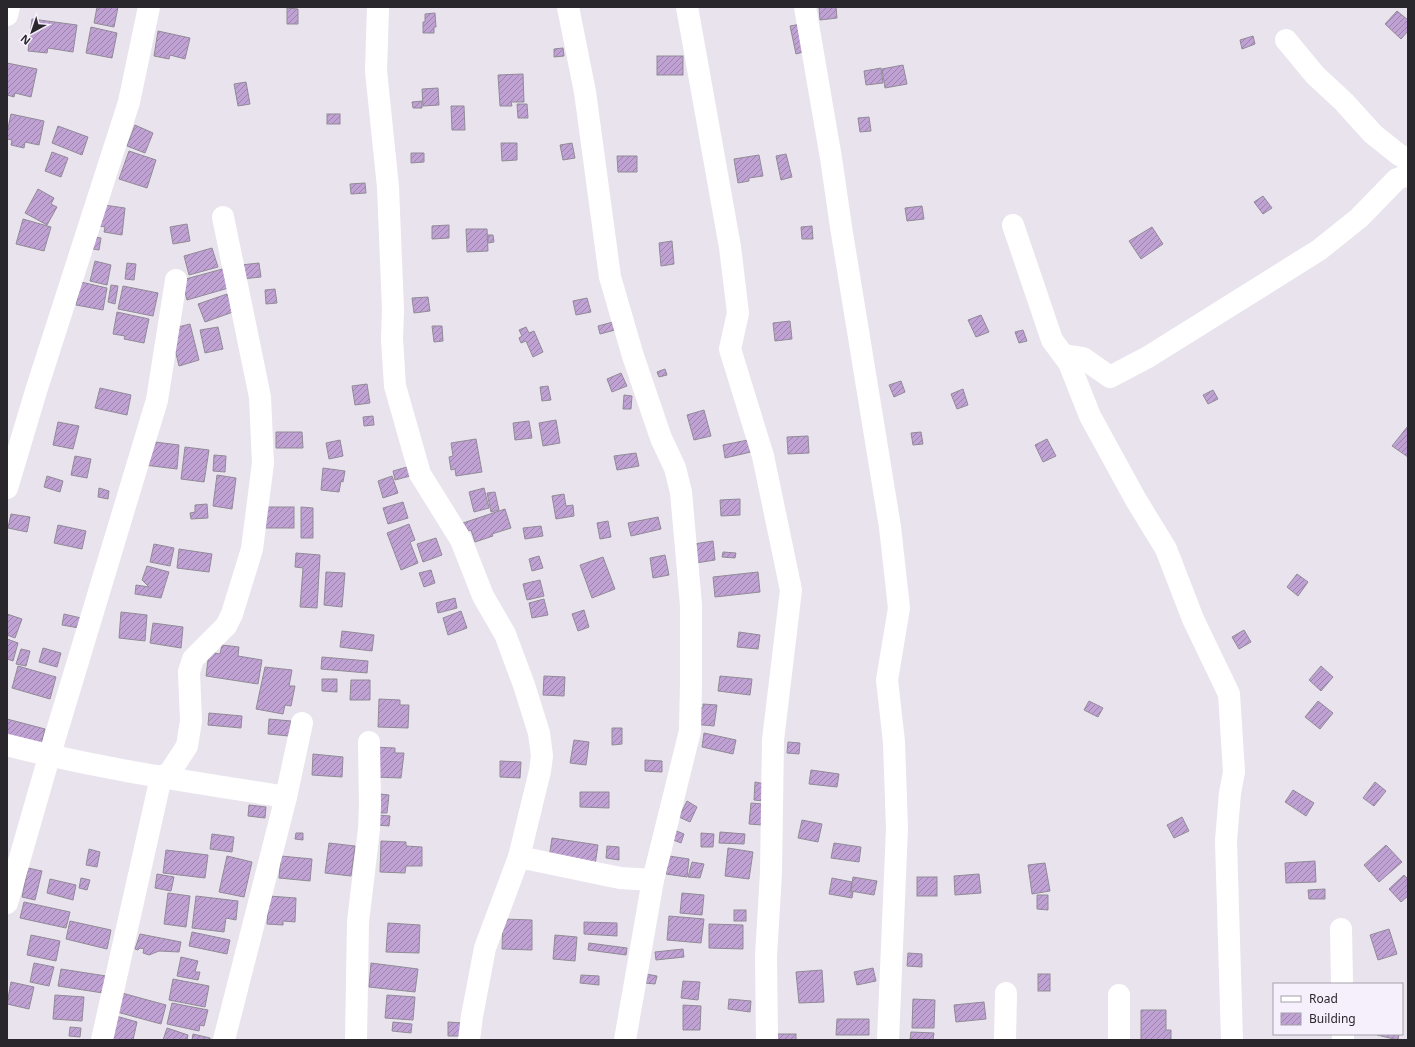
<svg xmlns="http://www.w3.org/2000/svg" width="1415" height="1047" font-family="'Noto Sans',sans-serif">
	<defs>
		<pattern id="building-hatch" width="6" height="6" patternUnits="userSpaceOnUse"><rect width="6" height="6" fill="#bfa1d4"/><path d="M-1 1l2-2M0 6l6-6M5 7l2-2" fill="none" stroke="#9b83ac"/></pattern>
	</defs>
	<rect width="100%" height="100%" fill="#e9e3ee"/>
	<g fill="url(#building-hatch)" stroke="#918b96">
		<path d="M97,7h21l-4,20 -20,-4z"/>
		<path d="M819,7h17l1,11 -17,2z"/>
		<path d="M287,8l11,1v15h-11z"/>
		<path d="M1397,11l11,9v11l-7,8 -16,-15z"/>
		<path d="M435,13l1,14h-2v6h-11v-11h2v-8z"/>
		<path d="M32,19l45,6 -4,27 -25,-4 -1,5 -19,-2z"/>
		<path d="M801,24l6,27 -11,3 -6,-28z"/>
		<path d="M91,27l26,6 -5,25 -26,-5z"/>
		<path d="M158,31l32,7 -5,21 -15,-4 -1,4 -15,-3z"/>
		<path d="M1253,36l2,8 -13,5 -2,-9z"/>
		<path d="M563,48l1,8 -10,1v-8z"/>
		<rect x="657" y="56" width="26" height="19"/>
		<path d="M7,63l30,6 -6,28 -16,-4 -1,4 -7,-2z"/>
		<path d="M903,65l4,19 -22,4 -3,-19z"/>
		<path d="M881,68l2,15 -17,2 -2,-14z"/>
		<path d="M523,74l1,28h-13l1,4h-12l-2,-31z"/>
		<path d="M246,82l4,22 -12,2 -4,-22z"/>
		<path d="M438,88l1,17 -16,1 -1,-17z"/>
		<path d="M422,101v7h-9l-1,-6z"/>
		<path d="M517,104h10l1,14h-10z"/>
		<path d="M451,106h13l1,24h-13z"/>
		<path d="M11,114l33,7 -5,24 -14,-3 -1,6 -13,-3 1,-5 -5,-1v-6z"/>
		<rect x="327" y="114" width="13" height="10"/>
		<path d="M869,117l2,14 -11,1 -2,-14z"/>
		<path d="M135,125l18,8 -8,20 -18,-7z"/>
		<path d="M58,126l30,11 -6,18 -30,-12z"/>
		<path d="M501,143h16v17l-15,1z"/>
		<path d="M572,143l3,15 -12,2 -3,-15z"/>
		<path d="M129,151l27,9 -9,28 -28,-9z"/>
		<path d="M52,152l16,6 -7,19 -16,-6z"/>
		<path d="M411,153h13v9l-13,1z"/>
		<path d="M786,154l6,23 -11,3 -5,-24z"/>
		<path d="M759,155l4,21 -14,2v3l-11,2 -4,-24z"/>
		<path d="M617,156h20v16h-19z"/>
		<path d="M365,183l1,10 -15,1 -1,-10z"/>
		<path d="M38,189l16,9 -3,6 6,3 -10,18 -22,-12z"/>
		<path d="M1263,196l9,12 -9,6 -9,-12z"/>
		<path d="M97,204l28,4 -3,27 -18,-3 1,-5 -11,-2z"/>
		<path d="M922,206l2,13 -17,2 -2,-13z"/>
		<path d="M23,219l28,8 -7,24 -28,-7z"/>
		<path d="M187,224l3,17 -17,3 -3,-17z"/>
		<path d="M449,225v13l-17,1v-13z"/>
		<path d="M812,226l1,13h-11l-1,-12z"/>
		<path d="M1152,227l11,17 -22,15 -12,-18z"/>
		<path d="M466,229h21l1,22 -21,1z"/>
		<path d="M488,235h5l1,7 -6,1z"/>
		<path d="M95,237l6,1 -2,12 -6,-1z"/>
		<path d="M672,241l2,23 -13,2 -2,-23z"/>
		<path d="M212,248l6,19 -29,8 -5,-19z"/>
		<path d="M95,261l16,4 -4,20 -17,-4z"/>
		<path d="M127,263l9,1 -2,16 -9,-1z"/>
		<path d="M259,263l2,14 -19,2 -1,-14z"/>
		<path d="M226,268l6,19 -45,13 -5,-20z"/>
		<path d="M81,282l26,6 -4,22 -27,-5z"/>
		<path d="M111,285l7,1 -3,18 -7,-2z"/>
		<path d="M123,286l35,7 -5,23 -35,-7z"/>
		<path d="M275,289l2,14 -11,1 -1,-14z"/>
		<path d="M227,294l6,18 -28,10 -7,-18z"/>
		<path d="M428,297l2,14 -16,2 -2,-15z"/>
		<path d="M587,298l4,14 -15,3 -3,-14z"/>
		<path d="M117,312l32,7 -5,24 -20,-4 1,-3 -12,-2z"/>
		<path d="M981,315l8,17 -13,5 -8,-17z"/>
		<path d="M790,321l2,18 -17,2 -2,-18z"/>
		<path d="M613,322l2,8 -15,4 -2,-8z"/>
		<path d="M190,324l9,36 -20,6 -9,-37z"/>
		<path d="M432,326h10l1,15 -9,1z"/>
		<path d="M218,327l5,22 -18,4 -5,-23z"/>
		<path d="M526,327l3,6 5,-2 9,21 -10,5 -7,-16 -5,2 -2,-5 3,-2 -3,-6z"/>
		<path d="M1023,330l4,11 -8,2 -4,-11z"/>
		<path d="M665,369l2,6 -8,2 -2,-5z"/>
		<path d="M621,373l6,13 -15,6 -5,-13z"/>
		<path d="M901,381l4,11 -11,5 -5,-12z"/>
		<path d="M367,384l3,19 -15,2 -3,-19z"/>
		<path d="M548,386l3,14 -9,1 -2,-14z"/>
		<path d="M100,388l31,7 -4,20 -32,-7z"/>
		<path d="M963,389l5,16 -11,4 -6,-15z"/>
		<path d="M1213,390l5,9 -10,5 -5,-9z"/>
		<path d="M624,395l8,1 -1,13h-8z"/>
		<path d="M704,410l7,26 -17,4 -7,-25z"/>
		<path d="M373,416l1,9 -10,1 -1,-9z"/>
		<path d="M556,420l4,23 -17,3 -4,-23z"/>
		<path d="M529,421l3,17 -17,2 -2,-17z"/>
		<path d="M58,422l21,4 -6,23 -20,-4z"/>
		<path d="M1408,426v31l-16,-11z"/>
		<path d="M276,432h26l1,16h-27z"/>
		<path d="M921,432l2,12 -10,1 -2,-12z"/>
		<path d="M808,436l1,17 -21,1 -1,-17z"/>
		<path d="M476,439l6,33 -26,4 -1,-7 -4,1 -2,-13 4,-1 -2,-13z"/>
		<path d="M1047,439l9,17 -13,6 -8,-17z"/>
		<path d="M340,440l3,16 -14,3 -3,-16z"/>
		<path d="M748,440l3,12 -26,6 -2,-13z"/>
		<path d="M147,441l32,4 -2,24 -33,-4z"/>
		<path d="M185,447l24,3 -5,32 -23,-3z"/>
		<path d="M636,453l3,13 -22,4 -3,-14z"/>
		<path d="M214,455l12,1 -1,16 -12,-1z"/>
		<path d="M75,456l16,3 -4,19 -16,-3z"/>
		<path d="M407,467l3,9 -15,4 -2,-9z"/>
		<path d="M323,468l22,3 -2,11 -2,-1 -2,11 -18,-2z"/>
		<path d="M217,475l19,3 -4,31 -19,-3z"/>
		<path d="M47,476l16,5 -3,11 -16,-5z"/>
		<path d="M392,476l6,17 -15,5 -5,-17z"/>
		<path d="M99,488l10,3 -1,8 -10,-2z"/>
		<path d="M484,488l5,20 -15,4 -5,-20z"/>
		<path d="M495,492l4,18 -8,2 -4,-19z"/>
		<path d="M564,494l2,12 7,-1 1,11 -18,3 -4,-23z"/>
		<path d="M740,499v16l-19,1 -1,-16z"/>
		<path d="M403,502l5,16 -20,6 -5,-16z"/>
		<path d="M207,504l1,14 -17,1 -1,-6 5,-1v-7z"/>
		<rect x="264" y="507" width="30" height="21"/>
		<path d="M301,507l12,1v30h-12z"/>
		<path d="M505,509l6,19 -19,6 1,2 -18,6 -4,-12 -8,3 -3,-9z"/>
		<path d="M11,514l19,3 -3,15 -19,-4z"/>
		<path d="M658,517l3,12 -30,7 -3,-13z"/>
		<path d="M608,521l3,16 -11,2 -3,-16z"/>
		<path d="M409,524l6,16 -5,2 8,21 -17,7 -14,-37z"/>
		<path d="M58,525l28,6 -4,18 -28,-6z"/>
		<path d="M541,526l2,10 -18,3 -2,-11z"/>
		<path d="M436,538l6,17 -19,7 -6,-18z"/>
		<path d="M713,541l2,19 -19,3 -2,-19z"/>
		<path d="M154,544l20,4 -4,18 -20,-4z"/>
		<path d="M179,549l33,5 -3,18 -32,-4z"/>
		<path d="M723,552l13,1 -1,5 -13,-1z"/>
		<path d="M296,553l24,2 -3,53 -17,-1 3,-39 -8,-1z"/>
		<path d="M665,555l4,20 -16,3 -3,-20z"/>
		<path d="M539,556l4,12 -11,3 -3,-12z"/>
		<path d="M603,557l12,32 -23,9 -12,-33z"/>
		<path d="M147,566l22,6 -8,26 -26,-4 1,-9 13,2 -7,-7z"/>
		<path d="M431,570l4,13 -11,4 -5,-14z"/>
		<path d="M326,572l19,1 -3,34 -18,-2z"/>
		<path d="M758,572l2,20 -45,5 -2,-20z"/>
		<path d="M1297,574l11,8 -10,14 -11,-9z"/>
		<path d="M540,580l4,16 -17,4 -4,-16z"/>
		<path d="M455,598l2,10 -19,5 -2,-10z"/>
		<path d="M544,599l4,16 -16,3 -3,-15z"/>
		<path d="M584,610l5,17 -11,4 -6,-17z"/>
		<path d="M461,611l6,17 -19,7 -5,-17z"/>
		<path d="M121,612l26,3 -2,26 -26,-3z"/>
		<path d="M7,614l15,5 -7,19 -8,-3z"/>
		<path d="M64,614l17,4 -2,10 -17,-3z"/>
		<path d="M153,623l30,4 -2,21 -31,-5z"/>
		<path d="M1244,630l7,12 -12,7 -7,-12z"/>
		<path d="M342,631l32,4 -2,16 -32,-4z"/>
		<path d="M739,632l21,3 -2,14 -21,-2z"/>
		<path d="M7,639l11,4 -5,18 -6,-2z"/>
		<path d="M222,645l17,2 -1,9 24,4 -4,24 -52,-8 3,-24 11,2z"/>
		<path d="M43,648l18,5 -4,14 -18,-5z"/>
		<path d="M21,649l9,2 -4,15 -10,-2z"/>
		<path d="M322,657l46,4 -1,12 -46,-4z"/>
		<path d="M18,666l38,11 -6,22 -38,-11z"/>
		<path d="M1321,666l12,11 -12,14 -12,-11z"/>
		<path d="M265,667l27,3 -3,16h6l-4,20 -6,-1 -2,9 -27,-5z"/>
		<path d="M544,676l21,1 -1,19 -21,-1z"/>
		<path d="M720,676l32,3 -2,16 -32,-4z"/>
		<path d="M322,679h15v13l-15,-1z"/>
		<path d="M351,680h19v20h-20z"/>
		<path d="M379,699l21,1v5h9l-1,23 -30,-1z"/>
		<path d="M1089,701l14,7 -5,9 -14,-7z"/>
		<path d="M1318,701l15,12 -13,16 -15,-12z"/>
		<path d="M703,704l14,1 -3,21 -22,-2 2,-17 9,1z"/>
		<path d="M209,713l33,3 -1,12 -33,-3z"/>
		<path d="M7,719l38,10 -5,19 -33,-9z"/>
		<path d="M269,719l22,2 -2,15 -21,-2z"/>
		<path d="M612,728h10v16l-10,1z"/>
		<path d="M704,733l32,7 -3,14 -31,-7z"/>
		<path d="M574,740l15,2 -3,23 -16,-2z"/>
		<path d="M788,742l12,1 -1,11 -12,-1z"/>
		<path d="M373,747l22,1v5h9l-3,25 -29,-1z"/>
		<path d="M313,754l30,3 -1,20 -30,-2z"/>
		<path d="M645,760l17,1v11l-17,-1z"/>
		<path d="M500,761l21,1 -1,16 -20,-1z"/>
		<path d="M811,770l28,4 -2,13 -28,-3z"/>
		<path d="M755,782l10,2 -2,17 -9,-1z"/>
		<path d="M1375,782l11,9 -12,15 -11,-8z"/>
		<path d="M1293,790l21,13 -8,13 -21,-14z"/>
		<path d="M580,792h29v16l-29,-1z"/>
		<path d="M380,794l9,1 -2,18h-8z"/>
		<path d="M687,801l10,6 -7,15 -11,-5z"/>
		<path d="M751,803l13,1 -2,21 -13,-1z"/>
		<path d="M249,805l17,2 -1,11 -17,-2z"/>
		<path d="M378,815l12,1 -1,10 -12,-1z"/>
		<path d="M1182,817l7,14 -15,7 -7,-13z"/>
		<path d="M802,820l20,4 -4,18 -20,-4z"/>
		<path d="M674,830l10,4 -3,9 -10,-4z"/>
		<path d="M720,832l25,2 -1,10 -25,-1z"/>
		<path d="M296,833h7v7l-8,-1z"/>
		<path d="M701,833l13,1 -1,13h-12z"/>
		<path d="M212,834l22,3 -2,15 -22,-3z"/>
		<path d="M552,838l46,7 -3,20 -46,-7z"/>
		<path d="M381,841l25,1v4l16,1v19h-16l-1,7 -25,-1z"/>
		<path d="M329,843l26,3 -4,30 -26,-3z"/>
		<path d="M834,843l27,4 -2,15 -28,-4z"/>
		<path d="M1386,845l16,17 -23,20 -15,-17z"/>
		<path d="M607,846l12,1v13l-13,-2z"/>
		<path d="M728,848l25,4 -4,27 -24,-3z"/>
		<path d="M89,849l11,3 -3,15 -11,-2z"/>
		<path d="M166,850l42,5 -3,23 -42,-5z"/>
		<path d="M227,856l25,6 -8,35 -25,-5z"/>
		<path d="M281,856l31,3 -2,22 -31,-3z"/>
		<path d="M669,856l20,3 -2,18 -21,-3z"/>
		<path d="M1315,861l1,21 -30,1 -1,-20z"/>
		<path d="M692,862l12,2 -4,14 -12,-1z"/>
		<path d="M1045,863l5,28 -18,3 -4,-29z"/>
		<path d="M28,868l14,3 -7,29 -13,-3z"/>
		<path d="M157,874l17,3 -3,14 -16,-3z"/>
		<path d="M979,874l2,19 -26,2 -1,-19z"/>
		<path d="M1404,875l4,4v17l-7,6 -12,-13z"/>
		<path d="M853,877l24,4 -3,14 -23,-4z"/>
		<rect x="917" y="877" width="20" height="19"/>
		<path d="M81,878l9,2 -3,10 -8,-2z"/>
		<path d="M832,878l20,4 -2,10h3l-1,6 -23,-4z"/>
		<path d="M50,879l26,6 -3,15 -26,-7z"/>
		<path d="M1325,889v10h-16l-1,-9z"/>
		<path d="M168,893l22,3 -4,31 -22,-3z"/>
		<path d="M682,893l22,2 -2,20 -22,-2z"/>
		<path d="M1037,895h11v15l-11,-1z"/>
		<path d="M196,896l42,5 -2,19 -10,-2 -2,14 -32,-4z"/>
		<path d="M269,896l27,2 -1,24 -12,-1v4l-16,-1z"/>
		<path d="M24,902l46,10 -4,16 -46,-10z"/>
		<rect x="734" y="910" width="12" height="11"/>
		<path d="M669,916l35,3 -3,24 -34,-3z"/>
		<path d="M503,919l29,1v30l-30,-1z"/>
		<path d="M70,921l41,9 -4,19 -41,-10z"/>
		<path d="M584,922l33,1v13l-33,-2z"/>
		<path d="M388,923l32,2 -1,28 -33,-1z"/>
		<path d="M709,924l34,1v24l-34,-1z"/>
		<path d="M1389,929l8,25 -19,6 -8,-25z"/>
		<path d="M192,932l38,8 -3,14 -38,-8z"/>
		<path d="M140,934l41,8 -2,10 -20,-1 -10,4 -6,-2 1,-4 -4,-1 -2,2 -3,-1z"/>
		<path d="M31,935l29,6 -4,20 -29,-6z"/>
		<path d="M555,935l22,2 -2,24 -22,-2z"/>
		<path d="M589,943l38,5 -1,7 -38,-5z"/>
		<path d="M683,949l1,8 -28,3 -1,-8z"/>
		<path d="M908,953l14,1v13l-15,-1z"/>
		<path d="M181,957l17,4 -3,11h5l-2,8 -21,-4z"/>
		<path d="M34,963l20,4 -5,19 -19,-4z"/>
		<path d="M371,963l47,6 -3,23 -46,-5z"/>
		<path d="M873,968l3,13 -19,4 -3,-13z"/>
		<path d="M61,969l45,7 -3,17 -45,-7z"/>
		<path d="M822,970l2,32 -25,1 -3,-31z"/>
		<path d="M646,974l11,2 -2,8 -10,-1z"/>
		<rect x="1038" y="974" width="12" height="17"/>
		<path d="M581,975l18,1v9l-19,-2z"/>
		<path d="M173,979l36,7 -4,21 -36,-7z"/>
		<path d="M683,981l17,1 -2,18 -17,-2z"/>
		<path d="M11,982l23,5 -5,22 -22,-5z"/>
		<path d="M122,993l44,12 -5,19 -44,-12z"/>
		<path d="M55,995l29,2 -2,24 -29,-2z"/>
		<path d="M387,995l28,2 -2,23 -28,-2z"/>
		<path d="M729,999l22,2 -1,11 -22,-3z"/>
		<path d="M913,999l22,1 -1,28h-22z"/>
		<path d="M984,1002l2,17 -30,3 -2,-17z"/>
		<path d="M172,1003l36,7 -4,16 -4,-1 -1,6 -32,-7z"/>
		<path d="M683,1005l18,1 -1,24h-17z"/>
		<path d="M1141,1010h25v20h5v10h-30z"/>
		<path d="M116,1016l21,6 -4,18h-21z"/>
		<path d="M837,1019h32v16h-33z"/>
		<path d="M393,1022l19,2 -1,9 -19,-2z"/>
		<path d="M448,1022l15,1 -1,13h-14z"/>
		<path d="M70,1027l11,1 -1,9 -11,-1z"/>
		<path d="M167,1028l21,7 -1,5h-24z"/>
		<path d="M911,1032l23,1 -1,7h-23z"/>
		<path d="M193,1034l17,4v2h-18z"/>
		<rect x="775" y="1034" width="21" height="6"/>
		<path d="M1377,1034h22l-1,6 -21,-5z"/>
	</g>
	<g fill="none" stroke-linecap="round" stroke-linejoin="round">
		<g stroke="#fff" stroke-width="22">
			<path d="M378,7l-2,64 12,116 5,123 -1,29 3,47 25,88 41,66 22,56 22,38 19,51 15,48 3,23 -2,15 -21,86 -34,91 -13,68 -3,24"/>
			<path d="M568,7l17,85 25,185 23,79 28,82 14,30 6,24 10,113v79l-1,47 -37,149"/>
			<path d="M687,7l43,240 8,66 -8,36 33,107 28,134 -18,150 -2,133 -5,83 1,84"/>
			<path d="M805,7l26,151 10,69 49,300 9,81 -12,72 7,62 3,86 -9,212"/>
			<path d="M7,15l2,-8"/>
			<path d="M1286,40l29,35 29,27 29,32 25,20 10,6"/>
			<path d="M1013,225l39,115 17,23 21,53 46,84 30,49 27,70 36,75 5,78 -4,21 -4,48 6,199"/>
			<path d="M1064,355l19,3 27,19 38,-20 171,-107 40,-32 38,-39 11,-4"/>
			<path d="M7,488l29,-97 93,-289 20,-95"/>
			<path d="M7,745c92,24 186,37 279,52"/>
			<path d="M519,857l101,21 33,2 -28,160"/>
			<path d="M7,903l40,-139 110,-364 19,-120"/>
			<path d="M1341,929l1,55"/>
			<path d="M1119,995v45"/>
			<path d="M1343,1034v6"/>
			<path d="M102,1040l59,-263 9,-5 17,-26 4,-25 -2,-49 4,-13 33,-33 6,-12 20,-65 11,-86 -3,-66 -37,-180"/>
			<path d="M224,1040l62,-243 16,-74"/>
			<path d="M356,1040l2,-118 11,-93 1,-24 -1,-63"/>
			<path d="M1005,1040l1,-47"/>
		</g>
	</g>
	<rect width="1415" height="1047" fill="none" stroke="#2a272c" stroke-width="16"/>
	<rect x="1273" y="983" width="130" height="52" fill="#f6f0fc" stroke="#a4a0a9"/>
	<rect x="1281" y="996" width="20" height="6" fill="#ffffff" stroke="#a4a0a9"/>
	<text x="1309" y="1003" font-size="12" fill="#2a272c">Road</text>
	<rect x="1281" y="1013" width="20" height="12" fill="url(#building-hatch)" stroke="#a4a0a9"/>
	<text x="1309" y="1023" font-size="12" fill="#2a272c">Building</text>
	<g transform="translate(32 32) rotate(220)" stroke="#f6f0fc" stroke-width="3" paint-order="stroke">
	<path d="M0-3L7 15L0 10L-7 15Z" fill="#2a272c"/>
	<text y="-6" font-size="11" font-weight="bold" text-anchor="middle" fill="#2a272c">N</text>
	</g>
</svg>
